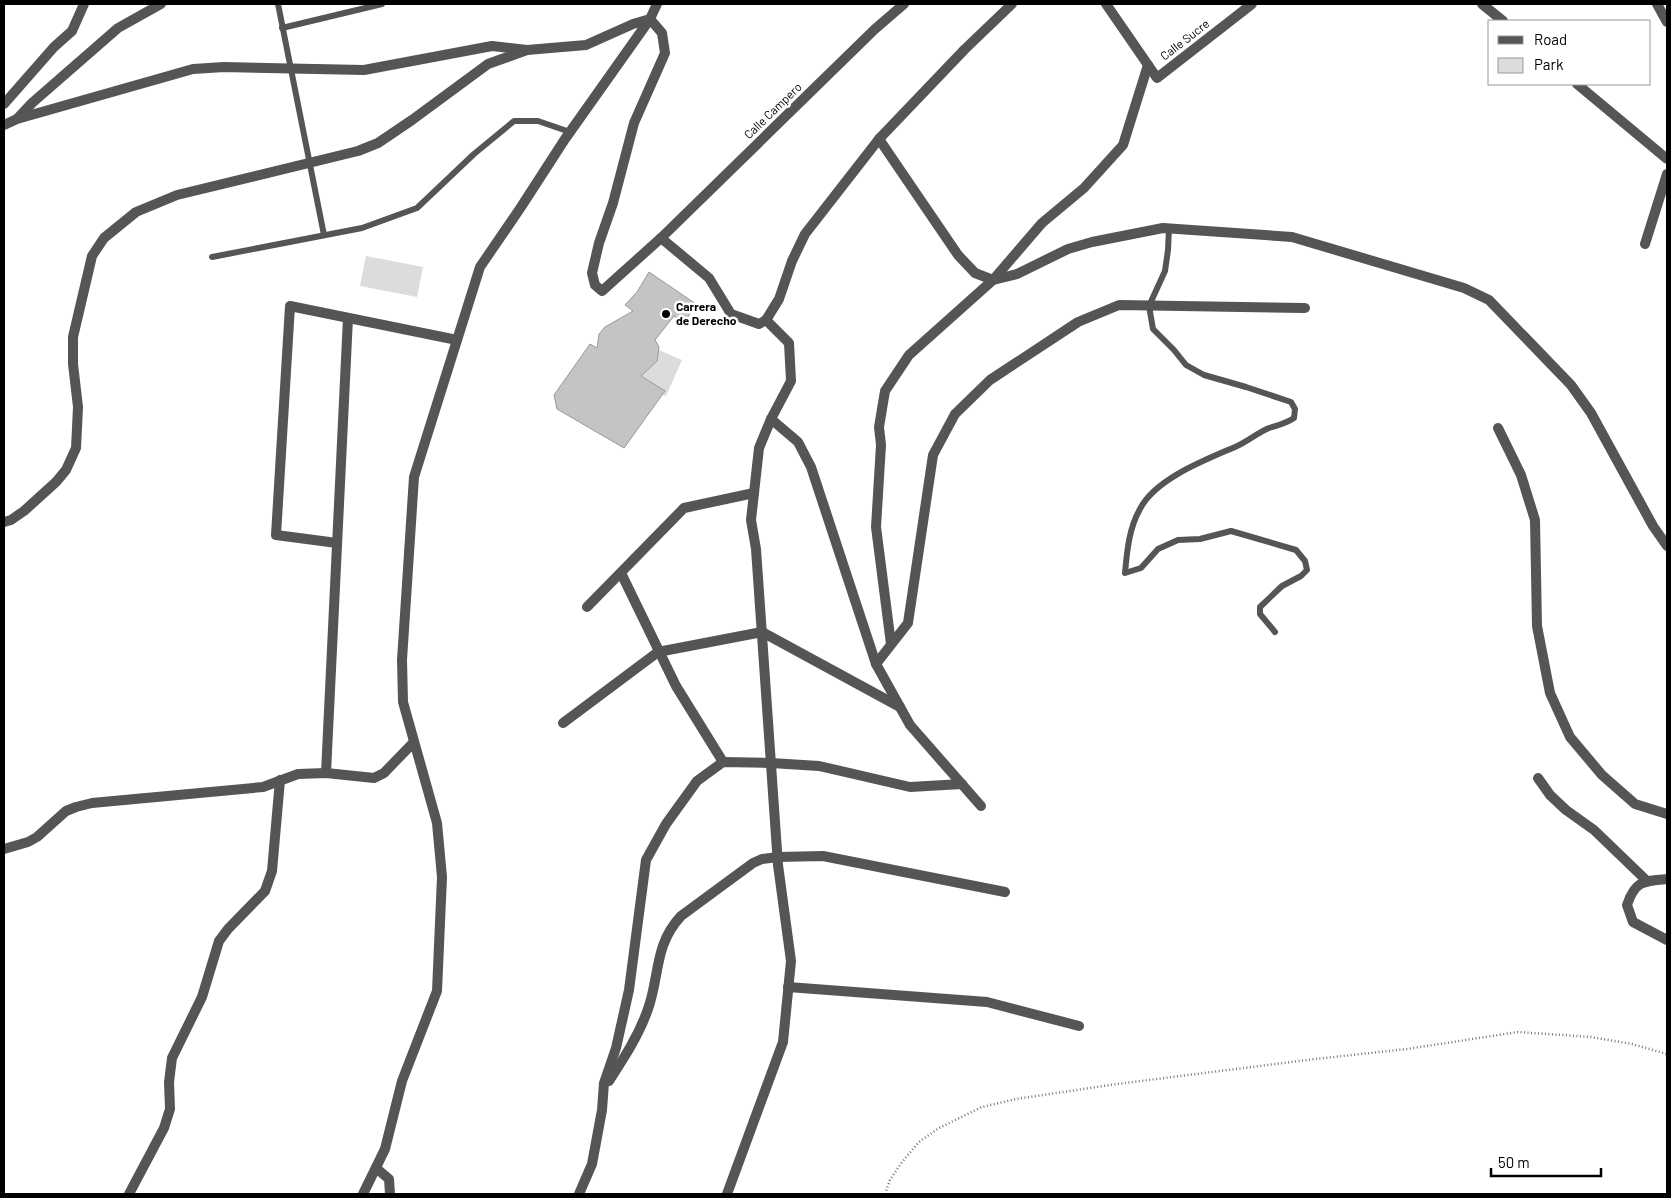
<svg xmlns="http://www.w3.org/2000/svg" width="1671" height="1198" font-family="Barlow,sans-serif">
	<rect width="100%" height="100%" fill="#fff"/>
	<g fill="#dcdcdc">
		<path d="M366,256l57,11 -6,30 -57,-11z"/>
		<path d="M624,335l58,25 -16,36 -58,-25z"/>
	</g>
	<path fill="#c4c4c4" stroke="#999" d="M649,272l47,32 -12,19 -10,-7 -19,24 4,7 -2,14 -16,15 24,15 -41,57 -67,-39 -3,-14 36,-51 7,4 2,-14 6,-7 28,-16 -8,-6 12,-13z"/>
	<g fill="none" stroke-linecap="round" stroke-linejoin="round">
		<path stroke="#777" stroke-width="2.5" stroke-dasharray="1 2.5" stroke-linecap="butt" d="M885,1194l5,-14 12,-18 17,-20 20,-14 43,-21 34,-8 101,-15 198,-25 92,-10 111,-17 73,5 41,7 35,10"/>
		<g stroke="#555" stroke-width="6">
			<path d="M278,4l46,231"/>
			<path d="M282,28l100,-24"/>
			<path d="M1169,228l-1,22 -3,21 -16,35 4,23 21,21 12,15 18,10 42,12 45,15 4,7 -1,9c-9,6 -16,7 -25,10 -12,5 -22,14 -34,19 -30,13 -80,32 -95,62 -11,19 -13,42 -15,64l16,-5 17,-19 20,-9 22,-1 31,-8 65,19 9,11 2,9 -6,6 -19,10 -22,21v7l15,18"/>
			<path d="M212,257l150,-29 55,-20 57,-54 40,-33h24l32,11"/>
		</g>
		<g stroke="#555" stroke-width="10">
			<path d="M1106,4l51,74 95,-74"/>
			<path d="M1482,4l21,17"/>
			<path d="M1657,4l10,18"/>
			<path d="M650,19l12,14 3,20 -31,70 -21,80 -14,40 -7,30 3,12 7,6 59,-53 214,-209 29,-25"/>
			<path d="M1577,84l90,75"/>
			<path d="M4,104l50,-57 18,-16 12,-27"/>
			<path d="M18,118l14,-15 86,-75 43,-24"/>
			<path d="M4,125l13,-6 176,-50 31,-2 140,3 128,-24 35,4 59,-5 47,-21 17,-5"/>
			<path d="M879,139l79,116 17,18 18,7 24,-6 51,-25 24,-7 71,-14 129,9 172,51 25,12 82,85 20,28 62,113 14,20"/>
			<path d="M661,238l48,40 22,36 28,10 7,-4 13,-21 13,-38 13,-27 74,-95 86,-90 47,-45"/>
			<path d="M1645,244l22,-70"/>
			<path d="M771,419l27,23 13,25 65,197 34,61 71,81"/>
			<path d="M1498,428l23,47 14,45 2,106 13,67 20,44 32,38 33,29 32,10"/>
			<path d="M4,522l7,-2 13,-9 32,-29 10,-12 10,-22 2,-41 -5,-43v-27l19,-81 12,-18 32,-26 41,-17 181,-44 20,-8 34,-23 76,-56 39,-14"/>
			<path d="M337,543l-61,-8 14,-229 167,34"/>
			<path d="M621,573l55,113 47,76"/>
			<path d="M587,607l97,-99 70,-15"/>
			<path d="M891,644l-15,-117 5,-82 -2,-18 6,-36 24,-36 84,-75 49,-57 42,-35 39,-43 25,-80"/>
			<path d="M876,664l32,-41 25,-168 22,-41 35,-34 88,-58 41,-17 186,3"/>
			<path d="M563,723l95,-71 104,-20 138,75"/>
			<path d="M326,773l22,-455"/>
			<path d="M1538,778l12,17 16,15 28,20 52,50"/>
			<path d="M4,849l24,-7 9,-5 29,-26 10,-4 16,-4 171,-16 35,-13 28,-1 48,5 10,-5 29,-30"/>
			<path d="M1667,879c-24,2 -32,2 -40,26l6,17 34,18"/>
			<path d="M788,987l199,15 92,24"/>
			<path d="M609,1081c15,-23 30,-46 39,-72 12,-34 6,-64 33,-93l72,-53 9,-4 16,-2 45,-1 182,36"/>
			<path d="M376,1168l13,11 1,15"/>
			<path d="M129,1194l35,-66 6,-19 -1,-27 3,-24 30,-61 17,-56 9,-12 37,-38 7,-20 8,-91"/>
			<path d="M363,1194l22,-45 17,-68 35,-90 5,-114 -5,-54 -34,-121 -1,-42 12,-183 66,-210 41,-60 44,-68 85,-120 7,-15"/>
			<path d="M579,1194l13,-30 10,-54 2,-27 12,-35 13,-58 17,-130 20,-36 31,-43 26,-19 48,1 48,3 91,21 52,-3"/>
			<path d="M727,1194l56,-152 8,-81 -13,-96 -22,-316 -5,-29 8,-72 12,-29 20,-38 -2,-38 -23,-23"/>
		</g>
	</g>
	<circle fill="#000" stroke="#fff" stroke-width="2" cx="666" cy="314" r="5"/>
	<g text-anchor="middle" stroke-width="5" stroke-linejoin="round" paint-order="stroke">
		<g font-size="12" fill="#000" stroke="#fff">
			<text transform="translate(1185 40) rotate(-38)" y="4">Calle Sucre</text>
			<text transform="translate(773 111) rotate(-44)" y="4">Calle Campero</text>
		</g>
		<g font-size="12" font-weight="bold" fill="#000" stroke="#fff" text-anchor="start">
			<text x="676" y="311">Carrera<tspan x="676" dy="14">de Derecho</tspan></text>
		</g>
	</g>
	<rect width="1671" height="1198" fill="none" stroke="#000000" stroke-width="10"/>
	<rect x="1488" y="20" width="162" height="65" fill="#ffffff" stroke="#999999"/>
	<rect x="1498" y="36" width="25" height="8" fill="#555555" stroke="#999999"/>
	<text x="1534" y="45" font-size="15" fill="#000000">Road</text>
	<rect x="1498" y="58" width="25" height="15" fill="#dcdcdc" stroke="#999999"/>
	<text x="1534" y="70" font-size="15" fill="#000000">Park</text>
	<path d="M1491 1168v8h110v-8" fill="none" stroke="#000000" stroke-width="2.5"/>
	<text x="1498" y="1168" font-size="15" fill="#000000" stroke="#ffffff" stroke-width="4" paint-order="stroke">50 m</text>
</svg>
